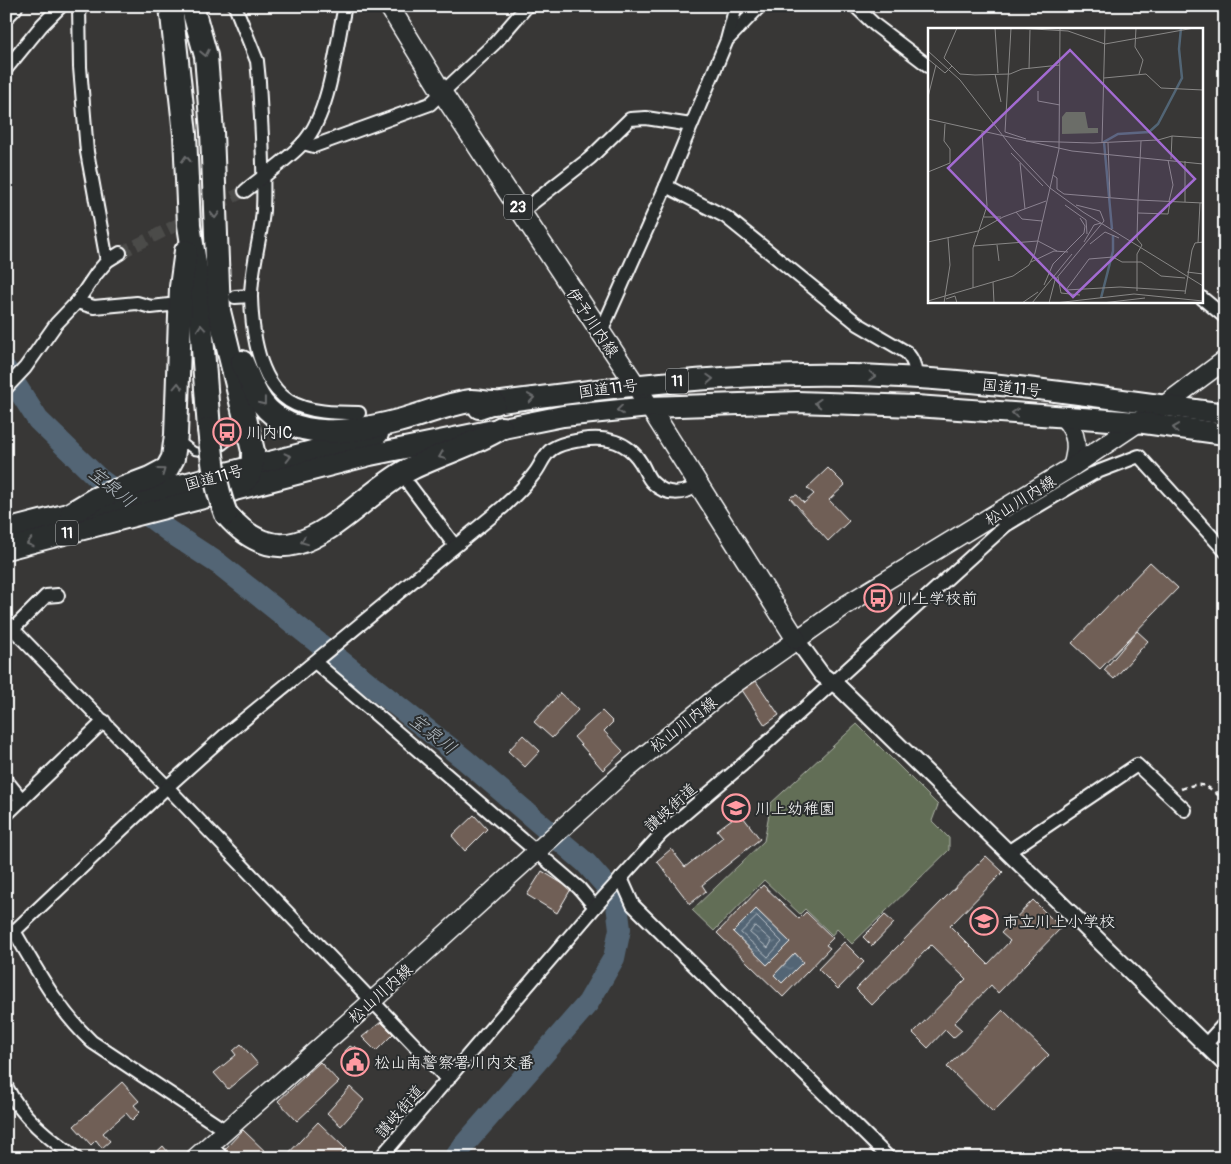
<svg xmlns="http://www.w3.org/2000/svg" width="1231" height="1164" font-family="Pangolin,'Klee One',sans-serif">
	<defs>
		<pattern id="water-ripples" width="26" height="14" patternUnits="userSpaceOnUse" patternTransform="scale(1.25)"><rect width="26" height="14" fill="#526575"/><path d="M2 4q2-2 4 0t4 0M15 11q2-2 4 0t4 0" fill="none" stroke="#6c7c8a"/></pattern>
	</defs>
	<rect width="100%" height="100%" fill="#383736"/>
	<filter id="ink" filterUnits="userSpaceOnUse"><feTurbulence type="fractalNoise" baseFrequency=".02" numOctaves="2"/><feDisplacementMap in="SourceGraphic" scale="10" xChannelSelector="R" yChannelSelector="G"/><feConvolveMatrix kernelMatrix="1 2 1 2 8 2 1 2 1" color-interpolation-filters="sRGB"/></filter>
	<g filter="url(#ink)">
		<path fill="#626e56" stroke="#b0b6aa" d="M857,724l81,81 -6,16 17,17v12l-97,94 -15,-15 -5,6 -27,-26 -5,5 -36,-34 -50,51 -22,-21 72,-69 7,-38z"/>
		<g fill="url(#water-ripples)" stroke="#97a3ac">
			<path d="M756,909l34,33 -23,23 -34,-33z"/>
			<path d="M795,953l8,9 -21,21 -8,-8z"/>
		</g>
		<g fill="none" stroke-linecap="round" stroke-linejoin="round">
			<g stroke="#bac1c8" stroke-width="1">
				<path d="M757,917l25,25 -14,15 -27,-24z"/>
				<path d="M755,926l17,15 -4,7 -18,-15z"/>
			</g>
			<path stroke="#526575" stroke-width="22" d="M6,370l32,50 60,58 72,54 49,32 245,195 122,104 30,34 4,32 -6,29 -26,45 -124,142 -9,13"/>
		</g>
		<g fill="#705f57" stroke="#fff" fill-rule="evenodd">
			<path d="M828,468l17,17 -16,15 20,21 -21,20 -38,-43 2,-2 5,-1 7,8 10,-9 -7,-6z"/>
			<path d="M1150,562l28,26 -78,81 -28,-26z"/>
			<path d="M1137,631l11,10 -34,38 -10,-9z"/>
			<path d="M756,681l23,34 -14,10 -23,-35z"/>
			<path d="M560,693l18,17 -26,28 -18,-16z"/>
			<path d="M602,711l11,11 -9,9 19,20 -20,19 -29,-33z"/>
			<path d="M523,735l17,16 -15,16 -17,-16z"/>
			<path d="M740,813l20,26 -58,46 4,6 -16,13 -33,-43 14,-12 14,18 38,-30 -6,-7z"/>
			<path d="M474,815l13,14 -22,22 -13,-15z"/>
			<path d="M986,856l17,16 -53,54 38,38 22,-23 -9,-8 32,-33 28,28 -63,65 -7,-8 -37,38 8,7 -9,8 -8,-8 -17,18 -15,-15 53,-54 -35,-34 -59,60 -16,-16z"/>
			<path d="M542,871l29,18 -14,24 -30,-18z"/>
			<path d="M763,885l36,34 7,-7 27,26 -7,7 4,3 -47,49 -66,-64zM756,909l34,33 -23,23 -34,-33zM795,953l8,9 -21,21 -8,-8z"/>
			<path d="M885,915l9,8 -22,23 -9,-9z"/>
			<path d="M844,942l20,20 -26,27 -20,-20z"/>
			<path d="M1003,1010l46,45 -56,57 -46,-45z"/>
			<path d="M381,1022l12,12 -17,17 -14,-14z"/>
			<path d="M241,1044l17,20 -30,25 -14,-16 22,-18 -3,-4z"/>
			<path d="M350,1046l3,2 2,-2 10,10 -11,11 -10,-11 3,-2 -2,-3z"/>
			<path d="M320,1062l19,20 -42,39 -19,-20z"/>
			<path d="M122,1082l17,19 -5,4 6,7 -8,8 -6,-7 -23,20 7,8 -8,7 -6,-8 -5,5 -17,-19z"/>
			<path d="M350,1087l14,13 -23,26 -14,-13z"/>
			<path d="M318,1122l28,27 -8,9h-54z"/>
			<path d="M243,1130l29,28h-40l-8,-8z"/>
			<path d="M163,1146l10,12h-23z"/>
		</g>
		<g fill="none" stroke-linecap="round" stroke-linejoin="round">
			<path stroke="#4c4b4a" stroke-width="12" stroke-dasharray="12 6" stroke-linecap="butt" d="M120,253l125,-62"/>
			<g stroke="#fff" stroke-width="10">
				<g id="service">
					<path d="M181,441l13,10 13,2"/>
					<path d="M216,450c12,-6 19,-13 25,-24"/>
				</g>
			</g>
			<g stroke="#fff" stroke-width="16">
				<g id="minor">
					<path d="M79,6l1,61 7,85 20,109"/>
					<path d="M235,6l22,55 2,20c2,43 6,87 4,129 -2,29 -12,58 -12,87 1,33 7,84 38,104 19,12 48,12 70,12"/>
					<path d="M855,6l20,19 55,42"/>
					<path d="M729,38l31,-32"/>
					<path d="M6,69l36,-44 19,-19"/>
					<path d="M303,143l11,3 116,-42 65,-61 32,-37"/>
					<path d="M666,186l60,31 132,107 48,28c8,8 9,15 10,26"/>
					<path d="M245,191c19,-16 43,-31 59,-49 27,-31 32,-97 41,-136"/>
					<path d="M521,212l69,-54 40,-39 16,-1 45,7"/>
					<path d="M235,297l16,-1"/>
					<path d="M1202,298l23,19"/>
					<path d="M77,302l17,5 43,-4 14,4 18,-2"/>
					<path d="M600,334l66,-148 61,-146 9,-34"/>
					<path d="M6,388l19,-20 31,-44 21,-22 19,-28 11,-13 13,-8"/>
					<path d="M410,486l45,60"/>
					<path d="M1006,525l86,-51 47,-18 86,95"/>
					<path d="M6,622l161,165 57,-51 279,-229c11,-10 22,-21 31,-33 7,-8 9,-19 18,-25 9,-6 19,-7 29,-9 24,-4 47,1 60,23 4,6 6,15 12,20 13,13 31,12 45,2"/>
					<path d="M13,629l33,-33 12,-1"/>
					<path d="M316,663l263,225 16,19"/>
					<path d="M6,780l16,20"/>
					<path d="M6,815l98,-94"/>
					<path d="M1008,852l129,-87 48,45"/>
					<path d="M621,878l12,27 256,253"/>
					<path d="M14,931c24,41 44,79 78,111l134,89"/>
					<path d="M6,939l161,-152 281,293"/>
					<path d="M1205,1045l20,-22"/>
					<path d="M6,1086c15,31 43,52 70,72"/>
					<path d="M210,1145l13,13"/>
					<path d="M380,1158l215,-251 66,-73 80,-68 265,-241 -9,-11"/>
				</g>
			</g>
			<g stroke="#fff" stroke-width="19">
				<path id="tertiary" d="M796,639l26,36 18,13 385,376"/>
			</g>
			<g stroke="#fff" stroke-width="21">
				<g id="secondary">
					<path d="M1064,418c14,16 14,30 8,49"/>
					<path d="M195,1158l176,-156 253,-230 99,-80 123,-87 226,-138 91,-61 62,-46"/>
				</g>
			</g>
			<g stroke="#fff" stroke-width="22">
				<path id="primary" d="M389,6l54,88 192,290 161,255"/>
			</g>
			<g stroke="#fff" stroke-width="24">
				<g id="trunk">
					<path d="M479,408l15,-5c119,-16 238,-31 358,-28 125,3 249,22 373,39"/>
					<path d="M6,530l372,-96"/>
					<path d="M6,549l364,-94 193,-39 86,-9 148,-5 119,4 221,16 88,12"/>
				</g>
			</g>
			<g stroke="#fff" stroke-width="26">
				<g id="motorway">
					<path d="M171,6l14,128 4,91 9,57 11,147"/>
					<path d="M192,6l14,50 6,76 7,179 34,140c0,24 -3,27 -23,40"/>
					<path d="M6,11l5,-5"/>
					<path d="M242,362c6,14 11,29 20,41 31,40 94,29 136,18 24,-6 48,-17 73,-20 7,0 16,2 23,2"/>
					<path d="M72,513l25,-15 53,-20 17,-9 6,-11 3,-23 5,-148 5,-36"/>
					<path d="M226,514c67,78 121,-11 182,-44 31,-16 64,-24 93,-42"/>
				</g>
			</g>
			<path stroke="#fff" stroke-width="2.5" stroke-dasharray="5 4" stroke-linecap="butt" d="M1181,789c24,-9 26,-3 44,12"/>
			<use href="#service" stroke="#2a2d2e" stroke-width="6"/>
			<use href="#minor" stroke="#2a2d2e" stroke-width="12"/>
			<use href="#tertiary" stroke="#2a2d2e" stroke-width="15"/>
			<use href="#secondary" stroke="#2a2d2e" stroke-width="18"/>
			<use href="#primary" stroke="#2a2d2e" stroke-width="19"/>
			<use href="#trunk" stroke="#2a2d2e" stroke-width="20"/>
			<use href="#motorway" stroke="#2a2d2e" stroke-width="22"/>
			<g stroke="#fff" stroke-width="26" stroke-linecap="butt">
				<path id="motorway-bridge" d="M209,429c3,29 6,57 17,85"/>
			</g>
			<use href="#motorway-bridge" stroke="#2a2d2e" stroke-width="22"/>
		</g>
		<defs><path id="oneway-chevron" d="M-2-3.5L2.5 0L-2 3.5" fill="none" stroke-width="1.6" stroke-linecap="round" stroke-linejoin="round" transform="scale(1.25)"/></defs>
		<g stroke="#6a6c6d">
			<use href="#oneway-chevron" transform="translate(205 53) rotate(78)"/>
			<use href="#oneway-chevron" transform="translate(186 159) rotate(-93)"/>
			<use href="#oneway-chevron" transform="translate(215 215) rotate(88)"/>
			<use href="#oneway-chevron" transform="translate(201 328) rotate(-94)"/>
			<use href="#oneway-chevron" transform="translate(872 376) rotate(3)"/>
			<use href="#oneway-chevron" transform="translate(710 379) rotate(-3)"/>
			<use href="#oneway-chevron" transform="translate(178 386) rotate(-88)"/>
			<use href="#oneway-chevron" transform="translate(531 398) rotate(-8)"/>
			<use href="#oneway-chevron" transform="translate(263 402) rotate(52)"/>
			<use href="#oneway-chevron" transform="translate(818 403) rotate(-178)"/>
			<use href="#oneway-chevron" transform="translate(620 410) rotate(174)"/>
			<use href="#oneway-chevron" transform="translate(1015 413) rotate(-175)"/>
			<use href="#oneway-chevron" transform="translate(1176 428) rotate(-172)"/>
			<use href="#oneway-chevron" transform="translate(442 456) rotate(158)"/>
			<use href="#oneway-chevron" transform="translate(288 457) rotate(-14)"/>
			<use href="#oneway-chevron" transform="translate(162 471) rotate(-36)"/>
			<use href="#oneway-chevron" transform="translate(304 541) rotate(158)"/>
			<use href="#oneway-chevron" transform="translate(30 543) rotate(165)"/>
		</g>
	</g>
	<defs>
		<g id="bus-ring" transform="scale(1.4375)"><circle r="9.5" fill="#2a2d2e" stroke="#ff9aa2" stroke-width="1.5"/><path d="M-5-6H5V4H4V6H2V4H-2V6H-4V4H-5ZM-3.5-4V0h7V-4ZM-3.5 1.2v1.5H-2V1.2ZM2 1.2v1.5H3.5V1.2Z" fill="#ff9aa2"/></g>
		<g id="school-ring" transform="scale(1.4375)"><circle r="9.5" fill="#2a2d2e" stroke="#ff9aa2" stroke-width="1.5"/><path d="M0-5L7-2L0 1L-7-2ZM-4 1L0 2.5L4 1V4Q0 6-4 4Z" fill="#ff9aa2"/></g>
		<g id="civic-ring" transform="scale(1.4375)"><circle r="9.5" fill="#2a2d2e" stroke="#ff9aa2" stroke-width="1.5"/><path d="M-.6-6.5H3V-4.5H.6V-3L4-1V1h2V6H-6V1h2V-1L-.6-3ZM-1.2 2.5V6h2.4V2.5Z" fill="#ff9aa2"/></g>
	</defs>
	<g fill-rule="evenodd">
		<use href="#bus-ring" x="227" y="432"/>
		<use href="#bus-ring" x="878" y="598"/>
		<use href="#school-ring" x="736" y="808"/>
		<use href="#school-ring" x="984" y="921"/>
		<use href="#civic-ring" x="355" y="1062"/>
	</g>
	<g text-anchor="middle" stroke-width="4" stroke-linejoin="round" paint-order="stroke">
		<g fill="#2a2d2e" stroke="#bfc0c0" stroke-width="1">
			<rect x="504" y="194.5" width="28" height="25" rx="4"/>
			<rect x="666" y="368.5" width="22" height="25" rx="4"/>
			<rect x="56" y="520.5" width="22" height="25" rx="4"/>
		</g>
		<g font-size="15" font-weight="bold" fill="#fff">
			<text x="518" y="212">23</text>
			<text x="677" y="386">11</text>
			<text x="67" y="538">11</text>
		</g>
		<g font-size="16" fill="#fff" stroke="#2a2d2e">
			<text transform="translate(593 322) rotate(56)" y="6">伊予川内線</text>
			<text transform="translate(1012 387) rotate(6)" y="6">国道11号</text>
			<text transform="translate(608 388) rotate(-7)" y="6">国道11号</text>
			<text transform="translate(214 477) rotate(-15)" y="6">国道11号</text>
			<text transform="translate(1020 500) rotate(-32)" y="6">松山川内線</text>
			<text transform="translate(683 724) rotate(-38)" y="6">松山川内線</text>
			<text transform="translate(670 807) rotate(-42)" y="6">讃岐街道</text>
			<text transform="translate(380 993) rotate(-42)" y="6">松山川内線</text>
			<text transform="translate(399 1111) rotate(-49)" y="6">讃岐街道</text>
		</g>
		<g font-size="16" fill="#fff" stroke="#2a2d2e" text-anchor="start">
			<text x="246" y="438">川内IC</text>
			<text x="897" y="604">川上学校前</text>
			<text x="755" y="814">川上幼稚園</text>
			<text x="1003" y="927">市立川上小学校</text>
			<text x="374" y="1068">松山南警察署川内交番</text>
		</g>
		<g font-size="18" font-style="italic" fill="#b1bac1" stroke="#2a2d2e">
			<text transform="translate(112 487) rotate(39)" y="6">宝泉川</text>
			<text transform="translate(433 734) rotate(38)" y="6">宝泉川</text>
		</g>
	</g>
	<g transform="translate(928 28)">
		<rect width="275" height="275" fill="#383736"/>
		<path d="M138,84h19l3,16h10v5l-36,1v-17z" fill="#626e56"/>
		<path fill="none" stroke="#526575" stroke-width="2.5" d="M184,201l-8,-87 14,-8 31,-2 9,-8 24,-46 -3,-29 2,-21M173,270l12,-47v-16"/>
		<path fill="none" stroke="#888786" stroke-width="1" d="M67,0l3,45M83,0l-6,104 21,7M88,0l52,3 37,13 89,-16M208,0l-1,19 8,13 -4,14M0,23l32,29 53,69 37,39 33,24 120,74M0,31l17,14 7,-7 8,8 15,1 35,-1 12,-5 38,-4M24,38l-8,-8 13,-30M101,41l1,-39M67,46l6,28M176,50l42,-4 15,14 42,2M110,63v10l22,4M0,69l8,-32M0,91l144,32 131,13M98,113l67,2 65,-3 14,-4 31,2M213,113l-3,59 65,3M174,115l3,-115M180,115l2,54M131,121l1,-120M83,125l32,33M243,131l1,-23M240,132l5,25 -4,16M92,135l5,46M0,144l22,-9v-14l-6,-8 1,-17M125,147l4,3v11l7,5 74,6 -1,39 5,6 -5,9v37M257,174v-41M137,177l21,15 1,14M88,184l6,7 20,2M210,185l30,1 2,-12M56,189h17M0,214l50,-11 25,-14 43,-16M156,214l10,-17 7,-2M270,215l2,-40M162,216l15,-12 14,6M69,217l2,16M45,218l65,-5 19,10M161,231l-23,31 54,-3 65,4M161,231l24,-2 9,5h19l20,14 24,2M103,234l23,-11 14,1M259,244l16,2M130,249l3,16 19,2M65,254l1,21M116,257l9,-21 31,-31 1,-7 -5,-8M45,260v-40l14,-42 -5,-74M257,266l7,-44 3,-7 8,-1M18,271l9,-3 2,7M0,273l85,-25 16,-11 6,-12 24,-104M16,275l6,-38 -2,-27M94,275l16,-11M104,275l40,-49M121,275l6,-23 49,-59 -4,-10 -24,-6M127,275l79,-9 69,7M174,275l43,-5M203,275h27"/>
		<path fill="#a36bd2" fill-opacity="0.15" stroke="#a36bd2" stroke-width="2.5" d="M142,22l125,129 -122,118 -125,-129z"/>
		<rect width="275" height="275" fill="none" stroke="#fff" stroke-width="2.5"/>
	</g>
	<rect width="1231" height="1164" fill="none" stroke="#2a2d2e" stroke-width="25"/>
	<rect x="12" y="12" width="1206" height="1139" fill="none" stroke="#fff" stroke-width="2" filter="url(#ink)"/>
</svg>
